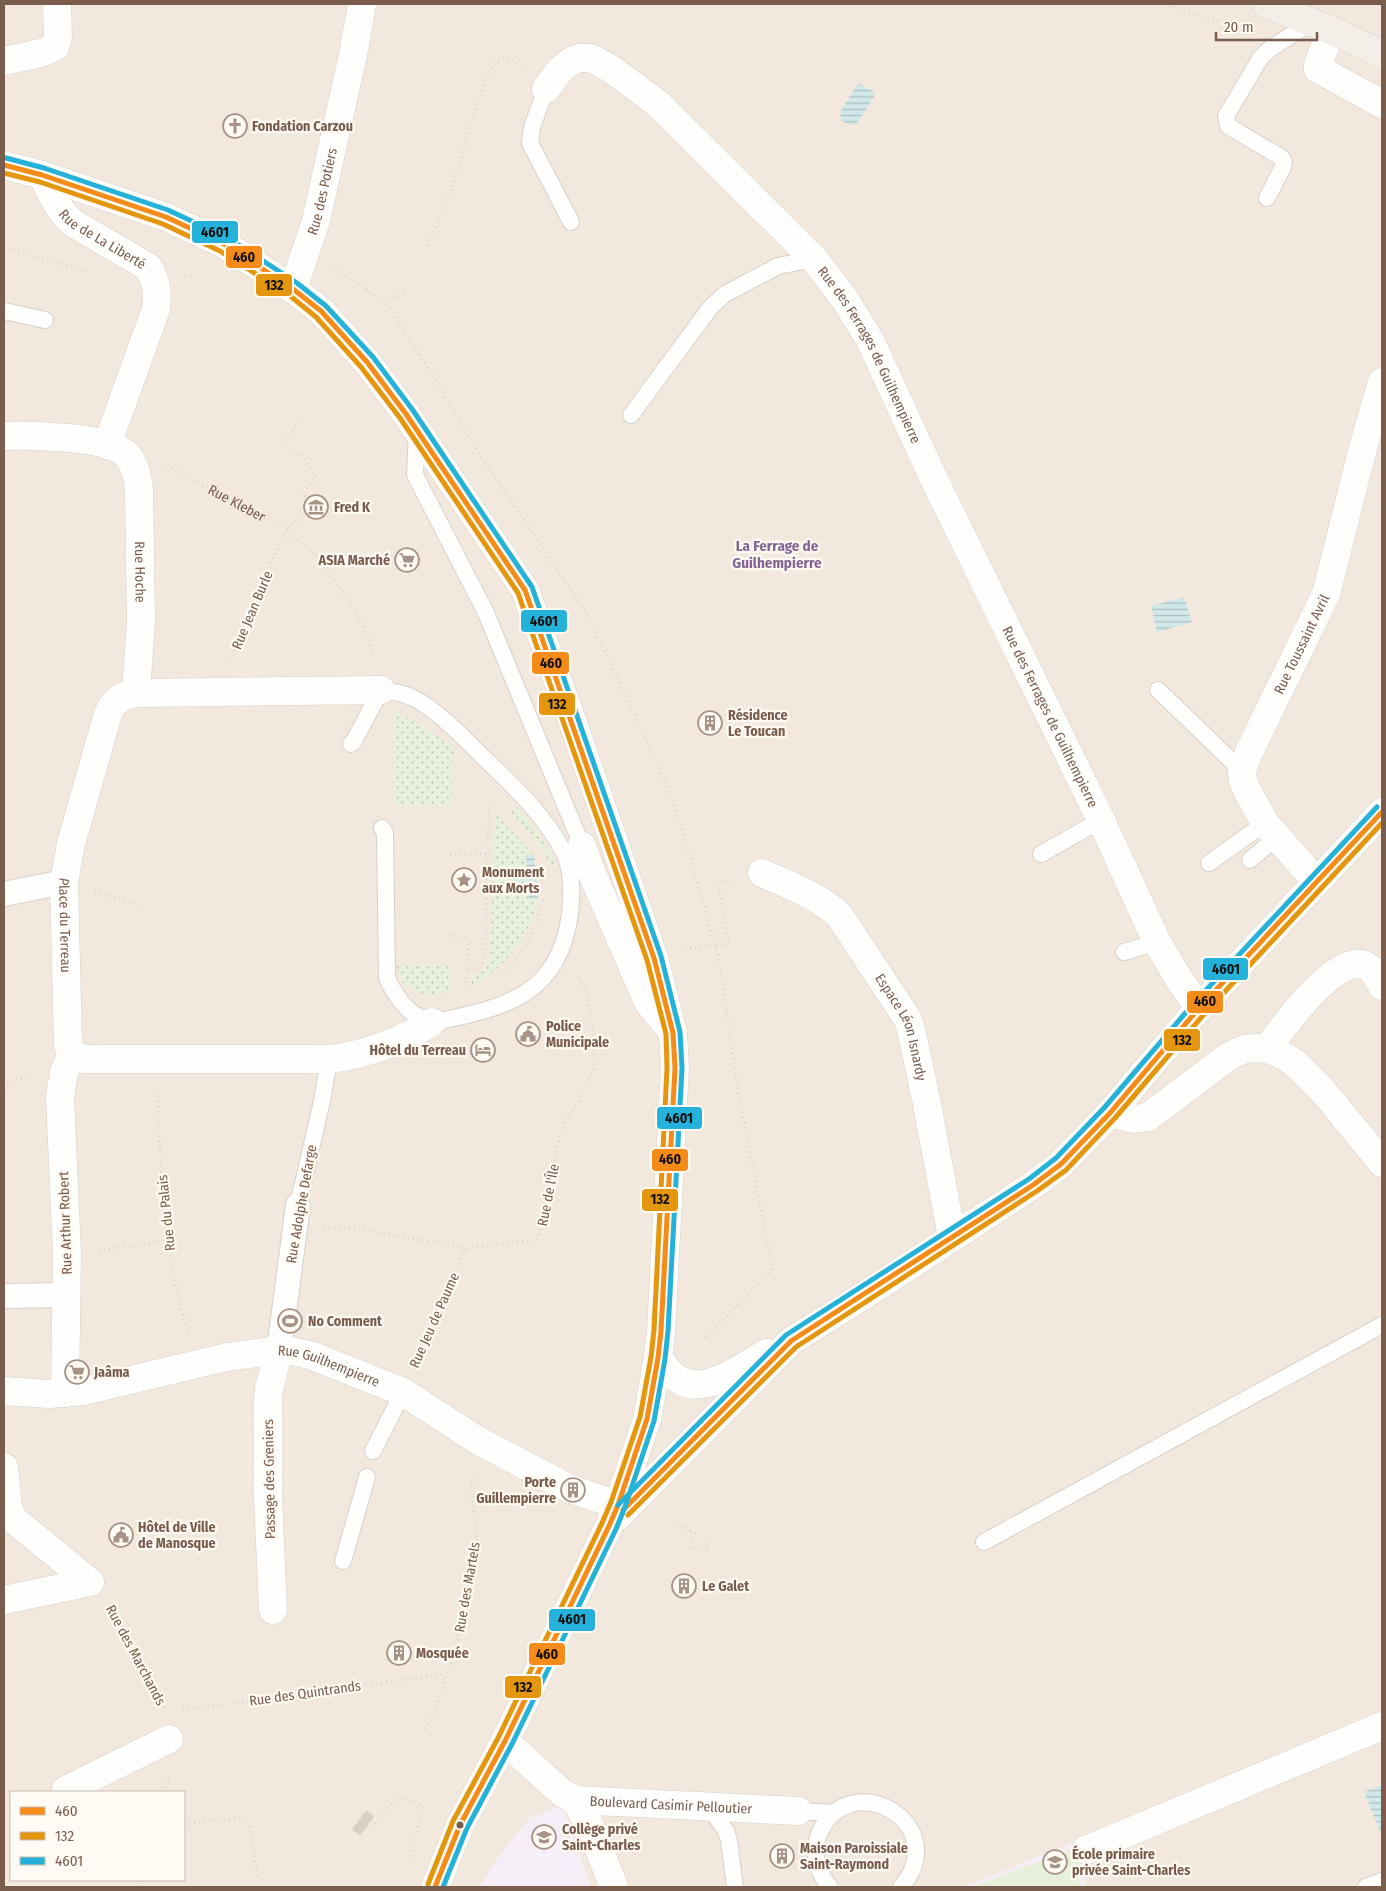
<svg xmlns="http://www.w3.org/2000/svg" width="1386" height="1891" font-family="'Fira Sans Condensed',sans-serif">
	<defs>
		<pattern id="grass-dots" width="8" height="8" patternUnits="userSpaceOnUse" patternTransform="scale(1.25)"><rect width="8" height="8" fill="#e7f0db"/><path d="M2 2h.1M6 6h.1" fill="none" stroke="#c0c6b4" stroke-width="1.8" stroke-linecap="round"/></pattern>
		<pattern id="water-rules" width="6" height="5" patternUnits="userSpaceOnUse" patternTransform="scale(1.25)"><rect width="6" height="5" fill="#d0e8ea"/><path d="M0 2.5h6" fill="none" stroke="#aebfc0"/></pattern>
	</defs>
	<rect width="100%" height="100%" fill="#f9f5f0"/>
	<path fill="#f2e8de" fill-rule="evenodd" d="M4,4h1378v1883h-1378zM11,1792h173v88h-173z"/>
	<g fill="#f6eef6">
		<path d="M563,1806l28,81h-112l20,-31 31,-39z"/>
		<path d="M1084,1838l2,49h-120v-1z"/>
	</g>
	<g fill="url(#grass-dots)">
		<path d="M395,711l27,14 33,24 -3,13v45l-58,-2 -1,-59z"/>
		<path d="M516,806l20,24 20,33 -5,2 -18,-29 -22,-24z"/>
		<path d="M495,813l39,42h-8l1,15 -14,11h15l1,18 9,-1c-9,41 -31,67 -66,89v-10l13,-7 5,-14z"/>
		<path d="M396,966h52l4,24 -22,6 -26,-11z"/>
	</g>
	<path fill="#e7f0db" d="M1078,1847l1,40h-108z"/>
	<g fill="url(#water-rules)">
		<path d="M860,84l14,8v5l-17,26 -7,2 -9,-5 -1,-8 17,-27z"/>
		<path d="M1184,597l8,25 -35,10 -6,-26z"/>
		<path d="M526,855h8l4,43 -9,1 -1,-18h-15v-11l14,-1z"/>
		<path d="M1382,1785v51l-18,-44z"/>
	</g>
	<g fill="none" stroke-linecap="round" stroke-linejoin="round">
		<path stroke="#d9cfc7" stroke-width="24" stroke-dasharray="24 12" stroke-linecap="butt" d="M359,1820l8,6"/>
		<g stroke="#d7d1cb" stroke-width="18">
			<g id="service">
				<path d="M546,89l-14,38 -2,16 41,79"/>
				<path d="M1267,198l16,-31 1,-5 -2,-4 -54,-32 -2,-10 35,-59 10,-9 41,-26"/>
				<path d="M4,311l41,9"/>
				<path d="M631,415l79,-107 15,-14 53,-28 36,-7"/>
				<path d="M417,432l-2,43 71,138 96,233"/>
				<path d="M1158,690l84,81"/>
				<path d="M351,744l3,-3 27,-51c10,2 20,2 30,7 23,10 54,42 72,60 29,27 65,62 82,98 8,18 7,40 5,59 -11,80 -62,93 -131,107 -25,3 -43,-23 -52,-43l-2,-145 -3,-5"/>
				<path d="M1041,854l60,-34"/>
				<path d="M1250,860l26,-22"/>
				<path d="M1209,863l56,-40"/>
				<path d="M1124,952l33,-10"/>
				<path d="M298,1205l24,-104 7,-42"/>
				<path d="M373,1451l30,-59"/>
				<path d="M984,1542l398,-217"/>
				<path d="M343,1561l24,-84"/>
				<path d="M709,1807l17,24 3,9 6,47"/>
				<path d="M798,1811l36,2"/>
				<path d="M830,1887c-13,-15 -18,-34 -11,-53 30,-71 136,-9 82,53"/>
				<path d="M1366,1887l16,-6"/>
			</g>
		</g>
		<g stroke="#d7d1cb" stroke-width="26">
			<g id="pedestrian">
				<path d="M4,894l60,-12"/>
				<path d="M4,1296l63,-1"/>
				<path d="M279,1350l19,-145"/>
			</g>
		</g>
		<g stroke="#d7d1cb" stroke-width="29">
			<g id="minor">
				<path d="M1331,30l-13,35v4l64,35"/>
				<path d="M4,61l37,-8 14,-6 3,-11 -1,-32"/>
				<path id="s2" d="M546,89l15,-20 9,-7 9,-4h12l20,11 46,34 157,156 30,39 26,42 62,135 169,345 56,122 20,34 22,32"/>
				<path id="s3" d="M42,175c9,17 16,35 31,48l75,44c9,14 10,26 8,42l-49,136"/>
				<path id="s4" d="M293,289l23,-68 37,-166 9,-51"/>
				<path id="s5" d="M4,436c26,-1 103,0 122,18 9,9 12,24 13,36l2,131 -5,72"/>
				<path id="s6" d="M381,690l-245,3c-15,2 -24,9 -29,24l-36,127 -7,38 4,163 4,9 12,5h245c36,-4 72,-18 103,-37"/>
				<path d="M582,846l11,30 55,126 25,31"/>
				<path id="s7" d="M762,873c26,12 55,22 77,42l68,103 4,11 15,70 26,138"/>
				<path id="s8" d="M1316,881l-51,-58 -17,-31 -5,-11 -1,-10 7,-19 77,-158 38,-150 18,-62"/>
				<path d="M1267,1049c15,-21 69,-96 98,-84 8,3 13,14 17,21"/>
				<path d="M1110,1113l24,6 14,-2 81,-61 16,-7 13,-1 9,1 11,4 17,10 28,28 59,72"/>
				<path id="s9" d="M4,1391l45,3 35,-3 143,-34 52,-7 13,1 21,5 90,36 74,48 93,49"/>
				<path d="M65,1393l2,-139 -7,-157 4,-25 8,-18"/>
				<path d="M4,1467l4,40 6,13 76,62"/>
				<path d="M576,1491l42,14"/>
				<path d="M4,1600l86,-18"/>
				<path d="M273,1610l-5,-113v-97l1,-11 10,-39"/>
				<path id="s10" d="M505,1741l56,51 14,8 223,11"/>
				<path d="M66,1790l103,-51"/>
				<path d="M575,1800l14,24 25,63"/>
				<path d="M1086,1850l296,-124"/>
			</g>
		</g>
		<g stroke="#d7d1cb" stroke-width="29">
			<g id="tertiary">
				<path d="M4,165l38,10 124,42 58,27 69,45 28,22 46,51 39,52 119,176 49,136 80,232 19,75 2,35 -14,263 -3,27 -11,61 -29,86 -9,21 -104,215 -45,84 -25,62"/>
				<path d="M658,1358c6,7 12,17 21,22 26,16 65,-14 88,-27"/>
				<path d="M618,1516l173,-175 72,-45 170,-111 28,-21 49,-51 89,-105 183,-196"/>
			</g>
		</g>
		<g stroke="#dad1cc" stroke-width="29">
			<path id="primary" d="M1266,4l65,26 51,24"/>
		</g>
		<g stroke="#dcd5d0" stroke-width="3" stroke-dasharray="1 4" stroke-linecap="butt">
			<path d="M1165,4l77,25 1,-4"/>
			<path d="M427,246l19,-41 34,-108 8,-22 9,-14 8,-4 10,4 9,8"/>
			<path d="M4,248l86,24"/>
			<path d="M333,267l52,35 48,74 49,82 104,154 85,181 48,165 19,134 35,177 -70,71"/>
			<path d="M185,277l9,-1"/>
			<path d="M385,302l19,-9"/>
			<path id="s1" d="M167,466l119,63 30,27 33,43 21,42 4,17"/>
			<path d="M231,660l55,-131 27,-22 -10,-15 13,-14 -13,-23h-13l-4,-14 16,-26"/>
			<path d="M450,854h37"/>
			<path d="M95,892l48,14"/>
			<path d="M449,935l19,3 -1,33 14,-4 4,-11 4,-157"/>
			<path d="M685,949l44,-5 -11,-61 15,-3"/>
			<path d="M502,974c22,-21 35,-45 41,-74"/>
			<path d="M466,988l1,-17"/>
			<path d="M157,1091c3,50 4,100 11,150 4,31 12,62 20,93"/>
			<path d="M4,1098l5,-17 22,-4"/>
			<path d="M324,1229h35l107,19 65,-7 6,-2 3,-6 21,-103 17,-29 14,-28 2,-9v-27l-6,-40 -11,-23"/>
			<path d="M99,1250l69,-9"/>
			<path d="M414,1364l52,-116"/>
			<path d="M677,1524l18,9 -7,16 18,1 6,-15"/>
			<path d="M110,1605l25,43 29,60"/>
			<path d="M183,1710l262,-36"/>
			<path d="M425,1729l8,-15 25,-73 18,-107 -5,-46 2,-15"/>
			<path d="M164,1792l7,-19"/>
			<path d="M4,1809l7,-2"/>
			<path d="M184,1824l56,-6 6,2 4,5 8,55"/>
			<path d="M367,1826l3,2 29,-33 24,11 -15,58"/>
			<path d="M140,1887l1,-7"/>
		</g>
		<use href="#service" stroke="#fefefd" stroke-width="16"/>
		<use href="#pedestrian" stroke="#fefefd" stroke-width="24"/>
		<use href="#minor" stroke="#fefefd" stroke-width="28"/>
		<use href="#tertiary" stroke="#fefefd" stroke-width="28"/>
		<use href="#primary" stroke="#f3eee8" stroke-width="28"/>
		<g stroke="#fffaf3" stroke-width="9">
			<g id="bus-1">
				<path d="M4,165l38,10 124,42 58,27 69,45 28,22 46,51 39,52 119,176 129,368 19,75 2,35 -14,263 -3,27 -11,61 -29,86 -9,21 -104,215 -45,84 -25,62"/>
				<path d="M623,1510l168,-169 242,-156 28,-21 49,-51 89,-105 183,-196"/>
			</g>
		</g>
		<g stroke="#fffaf3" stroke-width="9">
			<g id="bus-2">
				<path d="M4,173l36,9 123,42 57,27 69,44 27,22 45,50 39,51 118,175 129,367 19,74 1,34 -13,262 -3,27 -11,60 -29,85 -9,21 -104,215 -45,83 -25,63"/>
				<path d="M628,1515l168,-168 241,-156 29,-21 49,-52 90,-105 177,-190"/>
			</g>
		</g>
		<g stroke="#fffaf3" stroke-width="9">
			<g id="bus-3">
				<path d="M6,158l38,10 124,42 60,28 69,45 29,23 47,51 39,52 120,178 129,369 19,76 2,36 -14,263 -3,28 -11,62 -29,86 -9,22 -104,215 -45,84 -24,59"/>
				<path d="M618,1505l168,-170 243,-156 27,-21 48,-50 90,-105 183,-196"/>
			</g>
		</g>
		<use href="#bus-1" stroke="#f58b18" stroke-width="5"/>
		<use href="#bus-2" stroke="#e4960f" stroke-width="5"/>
		<use href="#bus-3" stroke="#25b2da" stroke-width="5"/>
	</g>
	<defs>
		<g id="church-ring" transform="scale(1.25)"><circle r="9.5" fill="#fffaf3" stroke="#a69286" stroke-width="1.5"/><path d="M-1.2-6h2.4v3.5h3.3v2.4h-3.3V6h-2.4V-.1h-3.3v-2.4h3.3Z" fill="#a69286"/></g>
		<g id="museum-ring" transform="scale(1.25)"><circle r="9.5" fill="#fffaf3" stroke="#a69286" stroke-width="1.5"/><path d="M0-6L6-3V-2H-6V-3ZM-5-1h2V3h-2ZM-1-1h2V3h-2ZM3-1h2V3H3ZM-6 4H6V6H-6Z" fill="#a69286"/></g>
		<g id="supermarket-ring" transform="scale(1.25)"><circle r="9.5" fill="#fffaf3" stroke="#a69286" stroke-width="1.5"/><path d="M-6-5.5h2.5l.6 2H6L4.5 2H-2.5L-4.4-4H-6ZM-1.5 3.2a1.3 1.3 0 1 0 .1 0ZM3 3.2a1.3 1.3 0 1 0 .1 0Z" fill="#a69286"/></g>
		<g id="building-ring" transform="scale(1.25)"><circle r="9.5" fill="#fffaf3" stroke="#a69286" stroke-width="1.5"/><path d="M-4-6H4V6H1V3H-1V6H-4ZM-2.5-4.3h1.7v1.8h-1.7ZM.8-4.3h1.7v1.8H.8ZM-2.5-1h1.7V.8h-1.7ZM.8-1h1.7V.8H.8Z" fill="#a69286"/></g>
		<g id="sight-ring" transform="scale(1.25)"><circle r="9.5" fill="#fffaf3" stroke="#a69286" stroke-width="1.5"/><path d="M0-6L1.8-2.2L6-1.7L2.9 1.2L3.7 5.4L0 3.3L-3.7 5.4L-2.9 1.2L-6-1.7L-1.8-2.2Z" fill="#a69286"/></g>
		<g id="civic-ring" transform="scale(1.25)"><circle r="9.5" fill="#fffaf3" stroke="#a69286" stroke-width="1.5"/><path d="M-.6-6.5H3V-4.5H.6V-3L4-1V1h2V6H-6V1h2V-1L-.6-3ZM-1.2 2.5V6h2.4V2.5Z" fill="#a69286"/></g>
		<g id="hotel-ring" transform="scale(1.25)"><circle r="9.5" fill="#fffaf3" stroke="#a69286" stroke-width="1.5"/><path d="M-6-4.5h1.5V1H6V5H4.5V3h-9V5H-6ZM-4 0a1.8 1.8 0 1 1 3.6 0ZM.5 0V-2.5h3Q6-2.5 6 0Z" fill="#a69286"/></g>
		<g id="stadium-ring" transform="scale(1.25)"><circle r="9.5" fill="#fffaf3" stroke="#a69286" stroke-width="1.5"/><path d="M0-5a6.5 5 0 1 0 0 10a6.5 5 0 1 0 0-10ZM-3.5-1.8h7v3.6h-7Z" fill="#a69286"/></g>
		<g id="school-ring" transform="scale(1.25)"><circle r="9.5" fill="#fffaf3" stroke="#a69286" stroke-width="1.5"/><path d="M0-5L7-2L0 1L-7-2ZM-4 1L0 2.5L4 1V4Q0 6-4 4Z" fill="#a69286"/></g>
	</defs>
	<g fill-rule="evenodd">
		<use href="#church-ring" x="235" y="126"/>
		<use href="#museum-ring" x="316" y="507"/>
		<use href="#supermarket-ring" x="407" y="560"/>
		<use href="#building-ring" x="710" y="723"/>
		<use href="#sight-ring" x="464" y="880"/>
		<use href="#civic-ring" x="528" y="1034"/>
		<use href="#hotel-ring" x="483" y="1050"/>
		<use href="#stadium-ring" x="290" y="1321"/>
		<use href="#supermarket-ring" x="77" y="1372"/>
		<use href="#building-ring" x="573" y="1490"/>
		<use href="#civic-ring" x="121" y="1535"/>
		<use href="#building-ring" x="684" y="1586"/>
		<use href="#building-ring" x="399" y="1653"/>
		<use href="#school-ring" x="544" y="1837"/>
		<use href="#building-ring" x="782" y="1856"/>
		<use href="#school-ring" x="1055" y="1862"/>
	</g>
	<circle fill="#7a5c4d" stroke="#fffaf3" stroke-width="2" cx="460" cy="1825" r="4.5"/>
	<g text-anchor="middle" stroke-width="4.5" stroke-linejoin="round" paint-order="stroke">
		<g font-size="14" font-weight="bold" fill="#7a5c4d" stroke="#fffaf3" text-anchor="start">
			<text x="252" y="131">Fondation Carzou</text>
			<text x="334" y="512">Fred K</text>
			<text x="390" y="565" text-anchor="end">ASIA Marché</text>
			<text x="728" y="720">Résidence<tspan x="728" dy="16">Le Toucan</tspan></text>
			<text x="482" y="877">Monument<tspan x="482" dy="16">aux Morts</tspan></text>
			<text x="546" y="1031">Police<tspan x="546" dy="16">Municipale</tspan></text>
			<text x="466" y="1055" text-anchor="end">Hôtel du Terreau</text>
			<text x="308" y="1326">No Comment</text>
			<text x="94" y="1377">Jaâma</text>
			<text x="556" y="1487" text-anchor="end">Porte<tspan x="556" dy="16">Guillempierre</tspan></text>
			<text x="138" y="1532">Hôtel de Ville<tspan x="138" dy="16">de Manosque</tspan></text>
			<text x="702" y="1591">Le Galet</text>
			<text x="416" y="1658">Mosquée</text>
			<text x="562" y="1834">Collège privé<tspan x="562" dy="16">Saint-Charles</tspan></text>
			<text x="800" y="1853">Maison Paroissiale<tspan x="800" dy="16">Saint-Raymond</tspan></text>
			<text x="1072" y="1859">École primaire<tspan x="1072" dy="16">privée Saint-Charles</tspan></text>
		</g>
		<g font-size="14" fill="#7a5c4d" stroke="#fffaf3">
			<text dy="5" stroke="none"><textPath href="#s4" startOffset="102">Rue des Potiers</textPath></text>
			<text dy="5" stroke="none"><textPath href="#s3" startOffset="91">Rue de La Liberté</textPath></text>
			<text dy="5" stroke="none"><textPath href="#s2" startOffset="471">Rue des Ferrages de Guilhempierre</textPath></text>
			<text dy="5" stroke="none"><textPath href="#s1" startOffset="79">Rue Kleber</textPath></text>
			<text dy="5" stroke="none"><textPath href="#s5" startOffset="246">Rue Hoche</textPath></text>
			<text transform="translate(252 610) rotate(-67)" y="5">Rue Jean Burle</text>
			<text dy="5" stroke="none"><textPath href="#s8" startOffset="275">Rue Toussaint Avril</textPath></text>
			<text dy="5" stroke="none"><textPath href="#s2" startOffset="876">Rue des Ferrages de Guilhempierre</textPath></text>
			<text dy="5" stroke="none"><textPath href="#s6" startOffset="499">Place du Terreau</textPath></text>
			<text dy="5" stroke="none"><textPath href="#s7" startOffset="218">Espace Léon Isnardy</textPath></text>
			<text transform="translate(548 1195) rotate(-79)" y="5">Rue de l'Île</text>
			<text transform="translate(301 1204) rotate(-80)" y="5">Rue Adolphe Defarge</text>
			<text transform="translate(166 1213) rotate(-96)" y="5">Rue du Palais</text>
			<text transform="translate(65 1223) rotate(-92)" y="5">Rue Arthur Robert</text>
			<text transform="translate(434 1320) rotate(-66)" y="5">Rue Jeu de Paume</text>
			<text dy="5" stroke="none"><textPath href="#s9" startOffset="332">Rue Guilhempierre</textPath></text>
			<text transform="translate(269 1479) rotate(-91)" y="5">Passage des Greniers</text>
			<text transform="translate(467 1587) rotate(-80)" y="5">Rue des Martels</text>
			<text transform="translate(136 1655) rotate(62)" y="5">Rue des Marchands</text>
			<text transform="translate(305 1693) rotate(-8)" y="5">Rue des Quintrands</text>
			<text dy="5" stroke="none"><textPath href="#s10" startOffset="188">Boulevard Casimir Pelloutier</textPath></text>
		</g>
		<g font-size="15" font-weight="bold" fill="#846695" stroke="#fffaf3">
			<text x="777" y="551">La Ferrage de<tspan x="777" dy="17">Guilhempierre</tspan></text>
		</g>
	</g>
	<g stroke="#fffaf3" stroke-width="2">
		<rect x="191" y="220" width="48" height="24" rx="5" fill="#25b2da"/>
		<rect x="225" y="245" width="38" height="24" rx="5" fill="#f58b18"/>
		<rect x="255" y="273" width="38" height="24" rx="5" fill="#e4960f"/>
		<rect x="520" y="609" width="48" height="24" rx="5" fill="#25b2da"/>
		<rect x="531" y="651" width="39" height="24" rx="5" fill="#f58b18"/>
		<rect x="538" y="692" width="38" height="24" rx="5" fill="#e4960f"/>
		<rect x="1202" y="957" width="47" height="24" rx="5" fill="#25b2da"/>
		<rect x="1186" y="990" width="38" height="24" rx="5" fill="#f58b18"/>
		<rect x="1163" y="1028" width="38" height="24" rx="5" fill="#e4960f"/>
		<rect x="656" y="1106" width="47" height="24" rx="5" fill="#25b2da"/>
		<rect x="651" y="1148" width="38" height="24" rx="5" fill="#f58b18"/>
		<rect x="641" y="1188" width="38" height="24" rx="5" fill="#e4960f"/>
		<rect x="548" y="1608" width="48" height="24" rx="5" fill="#25b2da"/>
		<rect x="528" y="1642" width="38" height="24" rx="5" fill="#f58b18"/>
		<rect x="504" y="1675" width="38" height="24" rx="5" fill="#e4960f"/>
	</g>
	<g font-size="14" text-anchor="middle" font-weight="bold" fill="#111">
		<text x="215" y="237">4601</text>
		<text x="244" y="262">460</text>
		<text x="274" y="290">132</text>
		<text x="544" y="626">4601</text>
		<text x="551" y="668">460</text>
		<text x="557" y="709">132</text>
		<text x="1226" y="974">4601</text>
		<text x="1205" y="1006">460</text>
		<text x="1182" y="1045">132</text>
		<text x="679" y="1123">4601</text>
		<text x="670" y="1164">460</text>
		<text x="660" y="1204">132</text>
		<text x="572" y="1624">4601</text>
		<text x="547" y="1659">460</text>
		<text x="523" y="1692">132</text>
	</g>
	<rect width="1386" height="1891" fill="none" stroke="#7a5c4d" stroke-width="10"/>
	<rect x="10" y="1791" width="175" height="90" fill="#fffaf3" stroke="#cabbb1"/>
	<rect x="20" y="1807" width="25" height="8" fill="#f58b18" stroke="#cabbb1"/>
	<text x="55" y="1816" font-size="15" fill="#7a5c4d">460</text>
	<rect x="20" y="1832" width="25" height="8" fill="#e4960f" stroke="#cabbb1"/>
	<text x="55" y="1841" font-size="15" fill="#7a5c4d">132</text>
	<rect x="20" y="1857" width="25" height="8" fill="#25b2da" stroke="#cabbb1"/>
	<text x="55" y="1866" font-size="15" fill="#7a5c4d">4601</text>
	<path d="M1216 32v8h101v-8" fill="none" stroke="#7a5c4d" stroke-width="2.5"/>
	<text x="1224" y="32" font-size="15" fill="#7a5c4d" stroke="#fffaf3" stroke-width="4" paint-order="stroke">20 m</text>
</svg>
